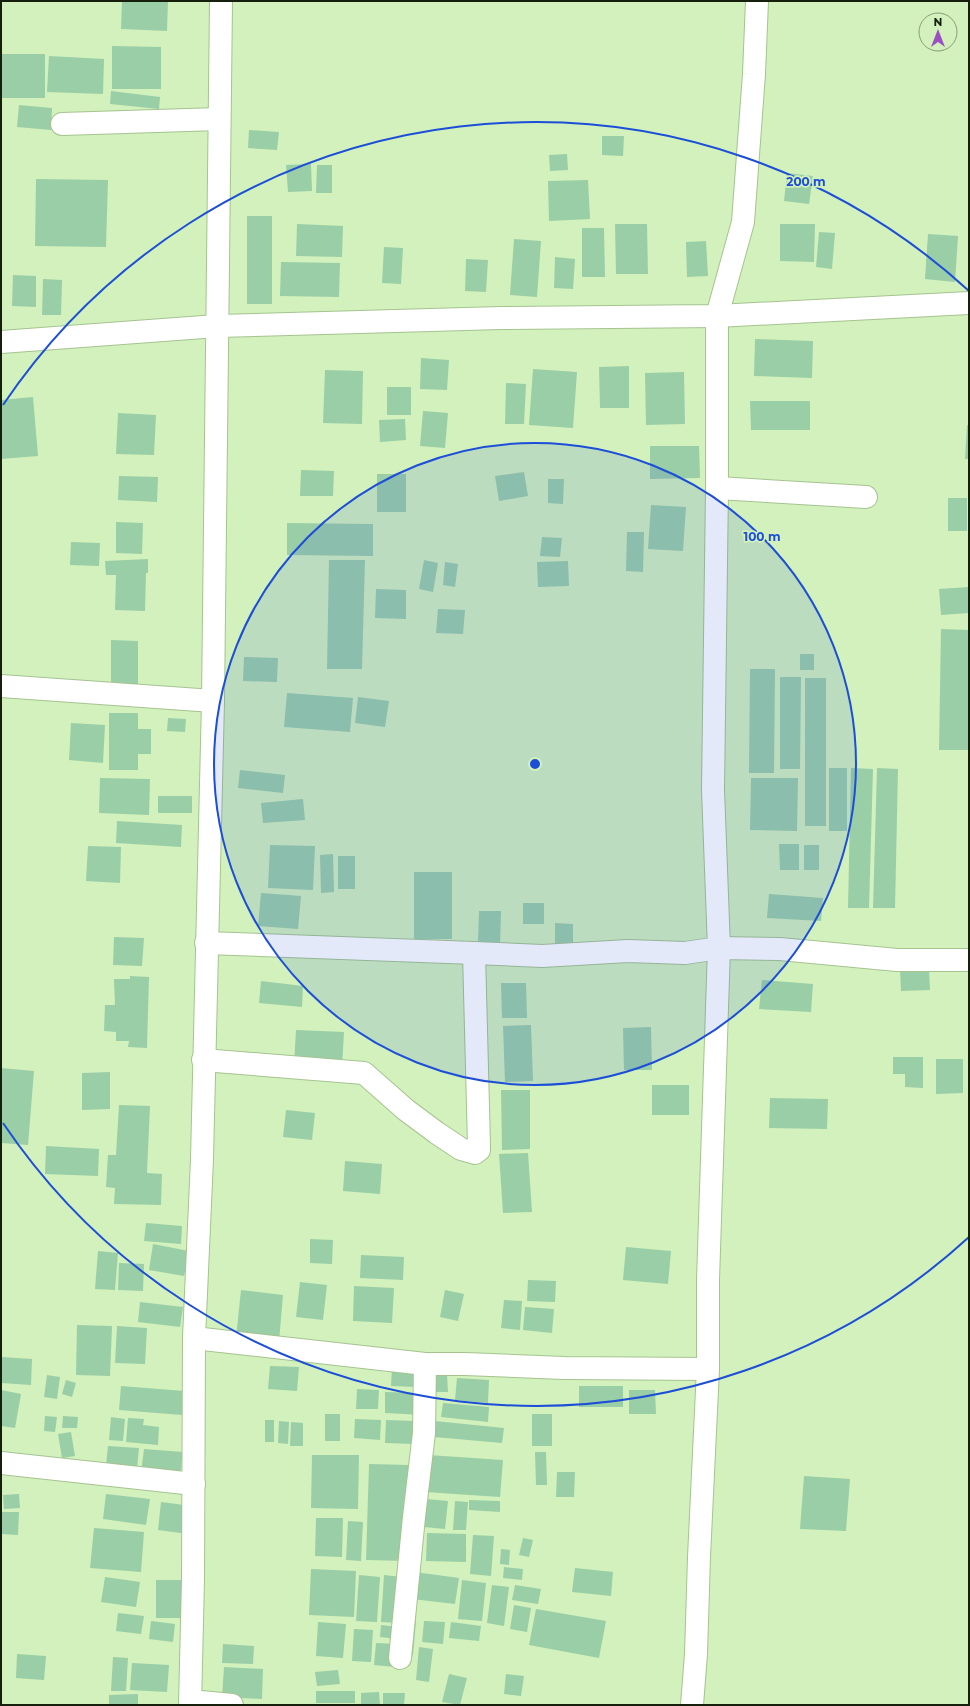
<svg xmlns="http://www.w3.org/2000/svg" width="970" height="1706" font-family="Montserrat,sans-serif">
	<rect width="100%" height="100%" fill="#d2f1bc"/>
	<g fill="#9acea7">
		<path d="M122,1h46l-1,30 -46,-2z"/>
		<path d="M112,46l49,1v42h-49z"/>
		<rect x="1" y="54" width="44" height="44"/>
		<path d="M49,56l55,3 -1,35 -56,-2z"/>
		<path d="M111,91l49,6 -1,12 -49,-5z"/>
		<path d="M19,105l33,3 -1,22 -34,-3z"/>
		<path d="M249,130l30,2 -2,18 -29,-2z"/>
		<path d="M602,136h22l-1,20 -21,-1z"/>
		<path d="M567,154l1,16 -18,1 -1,-16z"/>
		<path d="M311,164l1,27 -24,1 -2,-27z"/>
		<path d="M317,165h15v28h-16z"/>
		<path d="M787,173l26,3 -4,28 -25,-3z"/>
		<path d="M36,179l72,1 -2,67 -71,-1z"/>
		<path d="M588,180l2,39 -41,2 -1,-40z"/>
		<rect x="247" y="216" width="25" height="88"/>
		<path d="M297,224l46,2 -1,31 -46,-1z"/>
		<path d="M615,224h32l1,50h-32z"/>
		<path d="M780,224h35l-1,38 -34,-1z"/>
		<path d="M582,228h22l1,49h-23z"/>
		<path d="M819,232l16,1 -3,36 -16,-2z"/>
		<path d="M928,234l30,2 -3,46 -30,-3z"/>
		<path d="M514,239l27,2 -4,56 -27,-2z"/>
		<path d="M706,241l2,35 -21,1 -1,-35z"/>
		<path d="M384,247l19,1 -2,36 -19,-1z"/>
		<path d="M555,257l20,2 -2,30 -19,-1z"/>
		<path d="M466,259l22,1 -2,32 -21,-1z"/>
		<path d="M281,262l59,1 -1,34 -59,-1z"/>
		<path d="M13,275l23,1v31l-24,-1z"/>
		<path d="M43,279l19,1 -1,35h-19z"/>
		<path d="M755,339l58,2 -1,37 -58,-2z"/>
		<path d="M421,358l28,2 -2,30 -27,-1z"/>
		<path d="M629,366v42h-29l-1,-41z"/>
		<path d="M533,369l44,3 -4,56 -44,-3z"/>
		<path d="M325,370l38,1 -1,53 -39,-1z"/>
		<path d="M684,372l1,52 -39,1 -1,-52z"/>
		<path d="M506,383l20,1 -2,40h-19z"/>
		<rect x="387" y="387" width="24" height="28"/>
		<path d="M33,397l5,59 -37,3v-59z"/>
		<path d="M750,401h60v29h-59z"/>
		<path d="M423,411l25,2 -3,35 -25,-2z"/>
		<path d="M118,413l38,2 -2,40 -38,-1z"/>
		<path d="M405,419l1,21 -26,2 -1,-22z"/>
		<path d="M967,425h2v34h-4z"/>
		<path d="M650,446h49l1,32 -50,1z"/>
		<path d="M301,470l33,1 -1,25h-33z"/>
		<path d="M524,472l4,24 -29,5 -4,-25z"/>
		<rect x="377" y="474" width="29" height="38"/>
		<path d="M119,476l39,1 -1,25 -39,-2z"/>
		<path d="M548,479h16l-1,25 -15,-1z"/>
		<rect x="948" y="498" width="19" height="33"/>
		<path d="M651,505l35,2 -3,44 -35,-2z"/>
		<path d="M116,522l27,1 -1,31 -26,-1z"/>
		<path d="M287,523l86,1v32l-86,-1z"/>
		<path d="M627,532h17l-1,40 -17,-1z"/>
		<path d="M542,537l20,1 -2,19 -20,-1z"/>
		<path d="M71,542l29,1 -1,23 -29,-1z"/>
		<path d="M148,559v14h-2l-1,38 -30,-1 1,-35h-10l-1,-14z"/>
		<path d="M329,560h36l-3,109h-35z"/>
		<path d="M424,560l14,3 -5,29 -14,-3z"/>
		<path d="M568,561l1,25 -31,1 -1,-25z"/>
		<path d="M445,562l13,2 -3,23 -12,-2z"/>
		<path d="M969,587v26l-28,2 -2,-26z"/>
		<path d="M376,589l30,1v29l-31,-1z"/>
		<path d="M438,609l27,1 -2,24 -27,-1z"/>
		<path d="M941,629l28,1v120h-30z"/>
		<path d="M111,640l27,1v48h-27z"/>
		<rect x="800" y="654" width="14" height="16"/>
		<path d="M244,657l34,1 -1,24 -34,-1z"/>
		<path d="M750,669h25l-1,104h-25z"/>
		<path d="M780,677h21l-1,92h-20z"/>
		<rect x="805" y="678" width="21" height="148"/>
		<path d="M287,693l66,5 -3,34 -66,-5z"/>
		<path d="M358,697l31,4 -4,26 -30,-4z"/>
		<path d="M109,713h29v16h13v25h-13v16h-29z"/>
		<path d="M168,718l18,1 -1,13 -18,-1z"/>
		<path d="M71,723l34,2 -2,38 -34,-3z"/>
		<rect x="829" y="768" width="18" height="63"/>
		<path d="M851,768l22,1 -4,139h-21z"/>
		<path d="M877,768l21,1 -3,139h-22z"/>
		<path d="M240,770l45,5 -2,18 -45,-5z"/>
		<path d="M100,778l50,1 -1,36 -50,-2z"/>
		<path d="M751,778h47l-1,53 -47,-1z"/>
		<rect x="158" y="796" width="34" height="17"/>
		<path d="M303,799l2,21 -42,3 -2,-20z"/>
		<path d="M117,821l65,4 -1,22 -65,-4z"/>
		<path d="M779,844h20v26h-19z"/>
		<path d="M270,845l45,1 -2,44 -45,-2z"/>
		<rect x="804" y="845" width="15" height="25"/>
		<path d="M88,846l33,1 -1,36 -34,-2z"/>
		<path d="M333,854l1,38 -13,1 -1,-38z"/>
		<rect x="338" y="856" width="17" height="33"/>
		<rect x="414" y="872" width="38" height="67"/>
		<path d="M261,893l40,3 -3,33 -40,-3z"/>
		<path d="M769,894l54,4 -2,23 -54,-3z"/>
		<rect x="523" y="903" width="21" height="21"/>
		<path d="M479,911h22l-1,34 -22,-1z"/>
		<path d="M555,923l18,1v21h-18z"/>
		<path d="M114,937l30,1 -2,28 -29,-1z"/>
		<path d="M900,969h29l1,21 -29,1z"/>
		<path d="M130,976l19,1 -2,71 -19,-1 1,-6h-13v-9l-12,-1 1,-26h10l-1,-26h16z"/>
		<path d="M762,980l51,4 -2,28 -52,-3z"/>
		<path d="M261,981l42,5 -1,21 -43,-4z"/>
		<path d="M501,983h25l1,35h-25z"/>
		<path d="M531,1025l2,56 -28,1 -2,-56z"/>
		<path d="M651,1027l1,43h-28l-1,-42z"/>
		<path d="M296,1030l48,2 -2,35 -48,-2z"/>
		<path d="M893,1057h30v31l-18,-1v-13h-12z"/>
		<path d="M936,1059h27v34l-27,1z"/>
		<path d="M1,1068l33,3 -6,74 -27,-2z"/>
		<path d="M110,1072v37l-28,1v-37z"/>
		<rect x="652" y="1085" width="37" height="30"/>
		<path d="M501,1090h29v59l-28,1z"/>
		<path d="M770,1098l58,1 -1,30 -58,-1z"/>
		<path d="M119,1105l31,1 -3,67 15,1 -1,31 -47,-1 1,-16 -9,-1 2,-32h8z"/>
		<path d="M286,1110l29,3 -3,27 -29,-3z"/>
		<path d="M46,1146l53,3 -1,27 -53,-2z"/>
		<path d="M528,1153l4,59 -29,1 -4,-59z"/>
		<path d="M345,1161l37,3 -2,30 -37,-3z"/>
		<path d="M146,1223l36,3 -1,18 -37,-3z"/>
		<path d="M310,1239l23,1 -1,24 -22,-1z"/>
		<path d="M153,1244l36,7 -5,25 -35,-6z"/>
		<path d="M626,1247l45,4 -3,33 -45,-4z"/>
		<path d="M98,1251l20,2 -3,37 -20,-1z"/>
		<path d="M361,1255l43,2 -1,23 -43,-2z"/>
		<path d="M119,1263l25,1 -1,27 -25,-1z"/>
		<path d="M528,1280l28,1 -1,21 -28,-1z"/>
		<path d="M300,1282l27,3 -4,35 -27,-3z"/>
		<path d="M354,1286l40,2 -2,35 -39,-2z"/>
		<path d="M241,1290l42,5 -4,47 -43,-4z"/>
		<path d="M445,1290l19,4 -6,27 -18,-4z"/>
		<path d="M504,1300l18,1 -2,29 -19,-2z"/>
		<path d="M140,1302l43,5 -3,20 -42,-5z"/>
		<path d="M525,1307l29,2 -2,24 -29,-3z"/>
		<path d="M77,1325l35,1 -2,50 -34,-1z"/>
		<path d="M117,1326l30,2 -2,36 -30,-1z"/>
		<path d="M1,1357l31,2 -1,26 -30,-2z"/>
		<path d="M270,1366l29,1 -2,24 -29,-2z"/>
		<path d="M392,1367l25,2 -1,18 -25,-1z"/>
		<path d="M47,1375l13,2 -3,22 -13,-2z"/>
		<path d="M447,1375l1,17h-16v-16z"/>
		<path d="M457,1378l32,2 -1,23 -33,-3z"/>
		<path d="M66,1380l10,3 -4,14 -10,-3z"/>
		<path d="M121,1386l63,5 -2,24 -63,-5z"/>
		<rect x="579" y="1386" width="44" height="21"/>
		<path d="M357,1389l22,1 -1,19h-22z"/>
		<path d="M1,1390l20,4 -6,34 -14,-2z"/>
		<path d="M629,1390h26l1,24h-27z"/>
		<path d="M385,1392l40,1 -1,22 -39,-2z"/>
		<path d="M443,1403l46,4 -1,15 -47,-5z"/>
		<rect x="325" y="1414" width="15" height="27"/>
		<rect x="532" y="1414" width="20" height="32"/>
		<path d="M45,1416l12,1 -2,15 -11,-1z"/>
		<path d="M63,1416l15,1 -1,11h-15z"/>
		<path d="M111,1417l14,2 -2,22 -14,-1z"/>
		<path d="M128,1418l16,1 -1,6 16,2 -1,18 -32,-3z"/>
		<path d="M355,1419l26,1 -1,20 -26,-2z"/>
		<rect x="265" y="1420" width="9" height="22"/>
		<path d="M386,1420l29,1v23l-30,-1z"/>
		<path d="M279,1421l10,1 -1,22 -10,-1z"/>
		<path d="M435,1421l69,7 -2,15 -68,-6z"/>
		<path d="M291,1422l12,1v23h-13z"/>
		<path d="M71,1432l4,24 -13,2 -4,-24z"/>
		<path d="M108,1446l31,2 -2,21 -31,-3z"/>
		<path d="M144,1449l39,3 -3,24 -39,-3z"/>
		<path d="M535,1452h11l1,33h-11z"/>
		<path d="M312,1455h47l-1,54 -47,-1z"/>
		<path d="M428,1455l75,5 -3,37 -75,-5z"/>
		<path d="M369,1464l40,1 -2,96 -41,-1z"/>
		<path d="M557,1472h18l-1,25h-18z"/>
		<path d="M804,1476l46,3 -4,52 -46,-2z"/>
		<path d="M19,1494l1,14 -16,1 -1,-14z"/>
		<path d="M106,1494l44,5 -4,26 -43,-6z"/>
		<path d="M426,1499l22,2 -3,28 -21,-2z"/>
		<path d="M469,1500l31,1v11l-31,-2z"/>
		<path d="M455,1501l13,1 -2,28h-13z"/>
		<path d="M161,1502l31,4 -4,28 -30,-4z"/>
		<path d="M1,1512h18l-1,23 -17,-1z"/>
		<path d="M316,1518h27l-1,39 -27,-1z"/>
		<path d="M348,1521l15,1 -2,39 -15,-1z"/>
		<path d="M94,1528l50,4 -3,40 -51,-4z"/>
		<path d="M427,1533l39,1v28l-40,-1z"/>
		<path d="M473,1535l21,1 -3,40 -21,-2z"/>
		<path d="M523,1538l10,2 -4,17 -10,-2z"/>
		<path d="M501,1549l9,1 -1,15 -9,-1z"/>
		<path d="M504,1567l19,2 -1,11 -19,-2z"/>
		<path d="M575,1568l38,4 -2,24 -39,-4z"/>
		<path d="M311,1569l45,2 -2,46 -45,-2z"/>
		<path d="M415,1572l44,6 -4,26 -43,-5z"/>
		<path d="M359,1575l21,2 -3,45 -21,-1z"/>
		<path d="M384,1575l18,2 -3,46 -18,-1z"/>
		<path d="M105,1577l35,5 -4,25 -35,-5z"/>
		<rect x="156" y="1580" width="28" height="38"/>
		<path d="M462,1580l24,3 -4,38 -24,-2z"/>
		<path d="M492,1585l17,2 -5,39 -17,-3z"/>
		<path d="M515,1585l26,4 -3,15 -26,-4z"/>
		<path d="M514,1605l17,3 -4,24 -17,-3z"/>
		<path d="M536,1609l70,12 -7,37 -70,-13z"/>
		<path d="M118,1613l26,3 -3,18 -25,-3z"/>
		<path d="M407,1620h9l-3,35h-9z"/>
		<path d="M151,1621l24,3 -2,18 -24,-3z"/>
		<path d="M424,1621l21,1 -2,22 -21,-2z"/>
		<path d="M318,1622l28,2 -3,34 -27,-2z"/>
		<path d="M451,1622l30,4 -2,15 -30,-3z"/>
		<path d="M381,1625l18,2 -2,12 -17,-2z"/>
		<path d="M354,1629l19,1 -2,32 -19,-1z"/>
		<path d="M376,1643l21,1 -2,23 -21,-2z"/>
		<path d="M223,1644l31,2 -1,18 -31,-1z"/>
		<path d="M419,1647l14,2 -4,33 -13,-2z"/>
		<path d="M17,1654l29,2 -2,24 -28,-2z"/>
		<path d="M113,1657l15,1 -2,33h-15z"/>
		<path d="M132,1663l37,2 -2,27 -37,-2z"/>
		<path d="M224,1667l39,2 -1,30 -40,-2z"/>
		<path d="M338,1670l2,14 -23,2 -2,-14z"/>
		<path d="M449,1674l18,4 -7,27 -18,-3z"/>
		<path d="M506,1674l18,2 -3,20 -17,-2z"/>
		<rect x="316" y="1691" width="39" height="12"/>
		<path d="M379,1692l1,13h-19v-12z"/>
		<path d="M383,1693h22l-1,12h-21z"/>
		<path d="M138,1694v11h-29v-10z"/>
	</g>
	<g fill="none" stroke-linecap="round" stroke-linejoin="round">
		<g stroke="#a6c390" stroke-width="24">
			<g id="minor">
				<path d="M62,124l157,-5"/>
				<path d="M1,342l216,-16 284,-8 216,-2 252,-13"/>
				<path d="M717,488l149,9"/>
				<path d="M1,686l212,15"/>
				<path d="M206,943l268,10"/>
				<path d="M203,1060l161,13 42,37 31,23 24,16 14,4 4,-3v-5l-5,-192 68,3 86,-5 57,2 34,-5 61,1 117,11h72"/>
				<path d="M194,1338l231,26h40l99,4 144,1"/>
				<path d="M1,1463l193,21"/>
				<path d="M400,1658l14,-141 10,-84 1,-69"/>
				<path d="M190,1701l42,4"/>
				<path d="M692,1705l4,-51 3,-97 9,-188v-89l11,-332 -6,-158 4,-302v-172l26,-94 11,-148 3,-73"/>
			</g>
		</g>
		<g stroke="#a6c390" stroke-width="24">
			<path id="major" d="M190,1705l3,-125 1,-242 8,-179 11,-458 8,-700"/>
		</g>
		<use href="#minor" stroke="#fff" stroke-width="22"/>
		<use href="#major" stroke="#fff" stroke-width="22"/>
	</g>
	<circle cx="535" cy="764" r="321" fill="#1d4ed8" fill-opacity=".12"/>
	<g fill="none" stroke="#1d4ed8" stroke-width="2">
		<circle cx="535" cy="764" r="321"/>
		<path d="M969 1237A642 642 0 0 1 3 1123M3 405A642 642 0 0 1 969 291"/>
	</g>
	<circle cx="535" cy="764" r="6" fill="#1d4ed8" stroke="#d2f1bc" stroke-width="2"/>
	<g font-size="12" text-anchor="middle" font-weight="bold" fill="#1d4ed8" stroke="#d2f1bc" stroke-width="3.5" stroke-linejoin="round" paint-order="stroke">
		<text x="806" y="186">200 m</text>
		<text x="762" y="541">100 m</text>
	</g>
	<rect width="970" height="1706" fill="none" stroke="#151f0c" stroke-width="4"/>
	<g transform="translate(938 32)"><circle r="19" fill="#d2f1bc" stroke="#869d76"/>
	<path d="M0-3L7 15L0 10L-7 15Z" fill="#9b50c2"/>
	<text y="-6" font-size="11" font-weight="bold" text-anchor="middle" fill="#151f0c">N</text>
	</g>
</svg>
